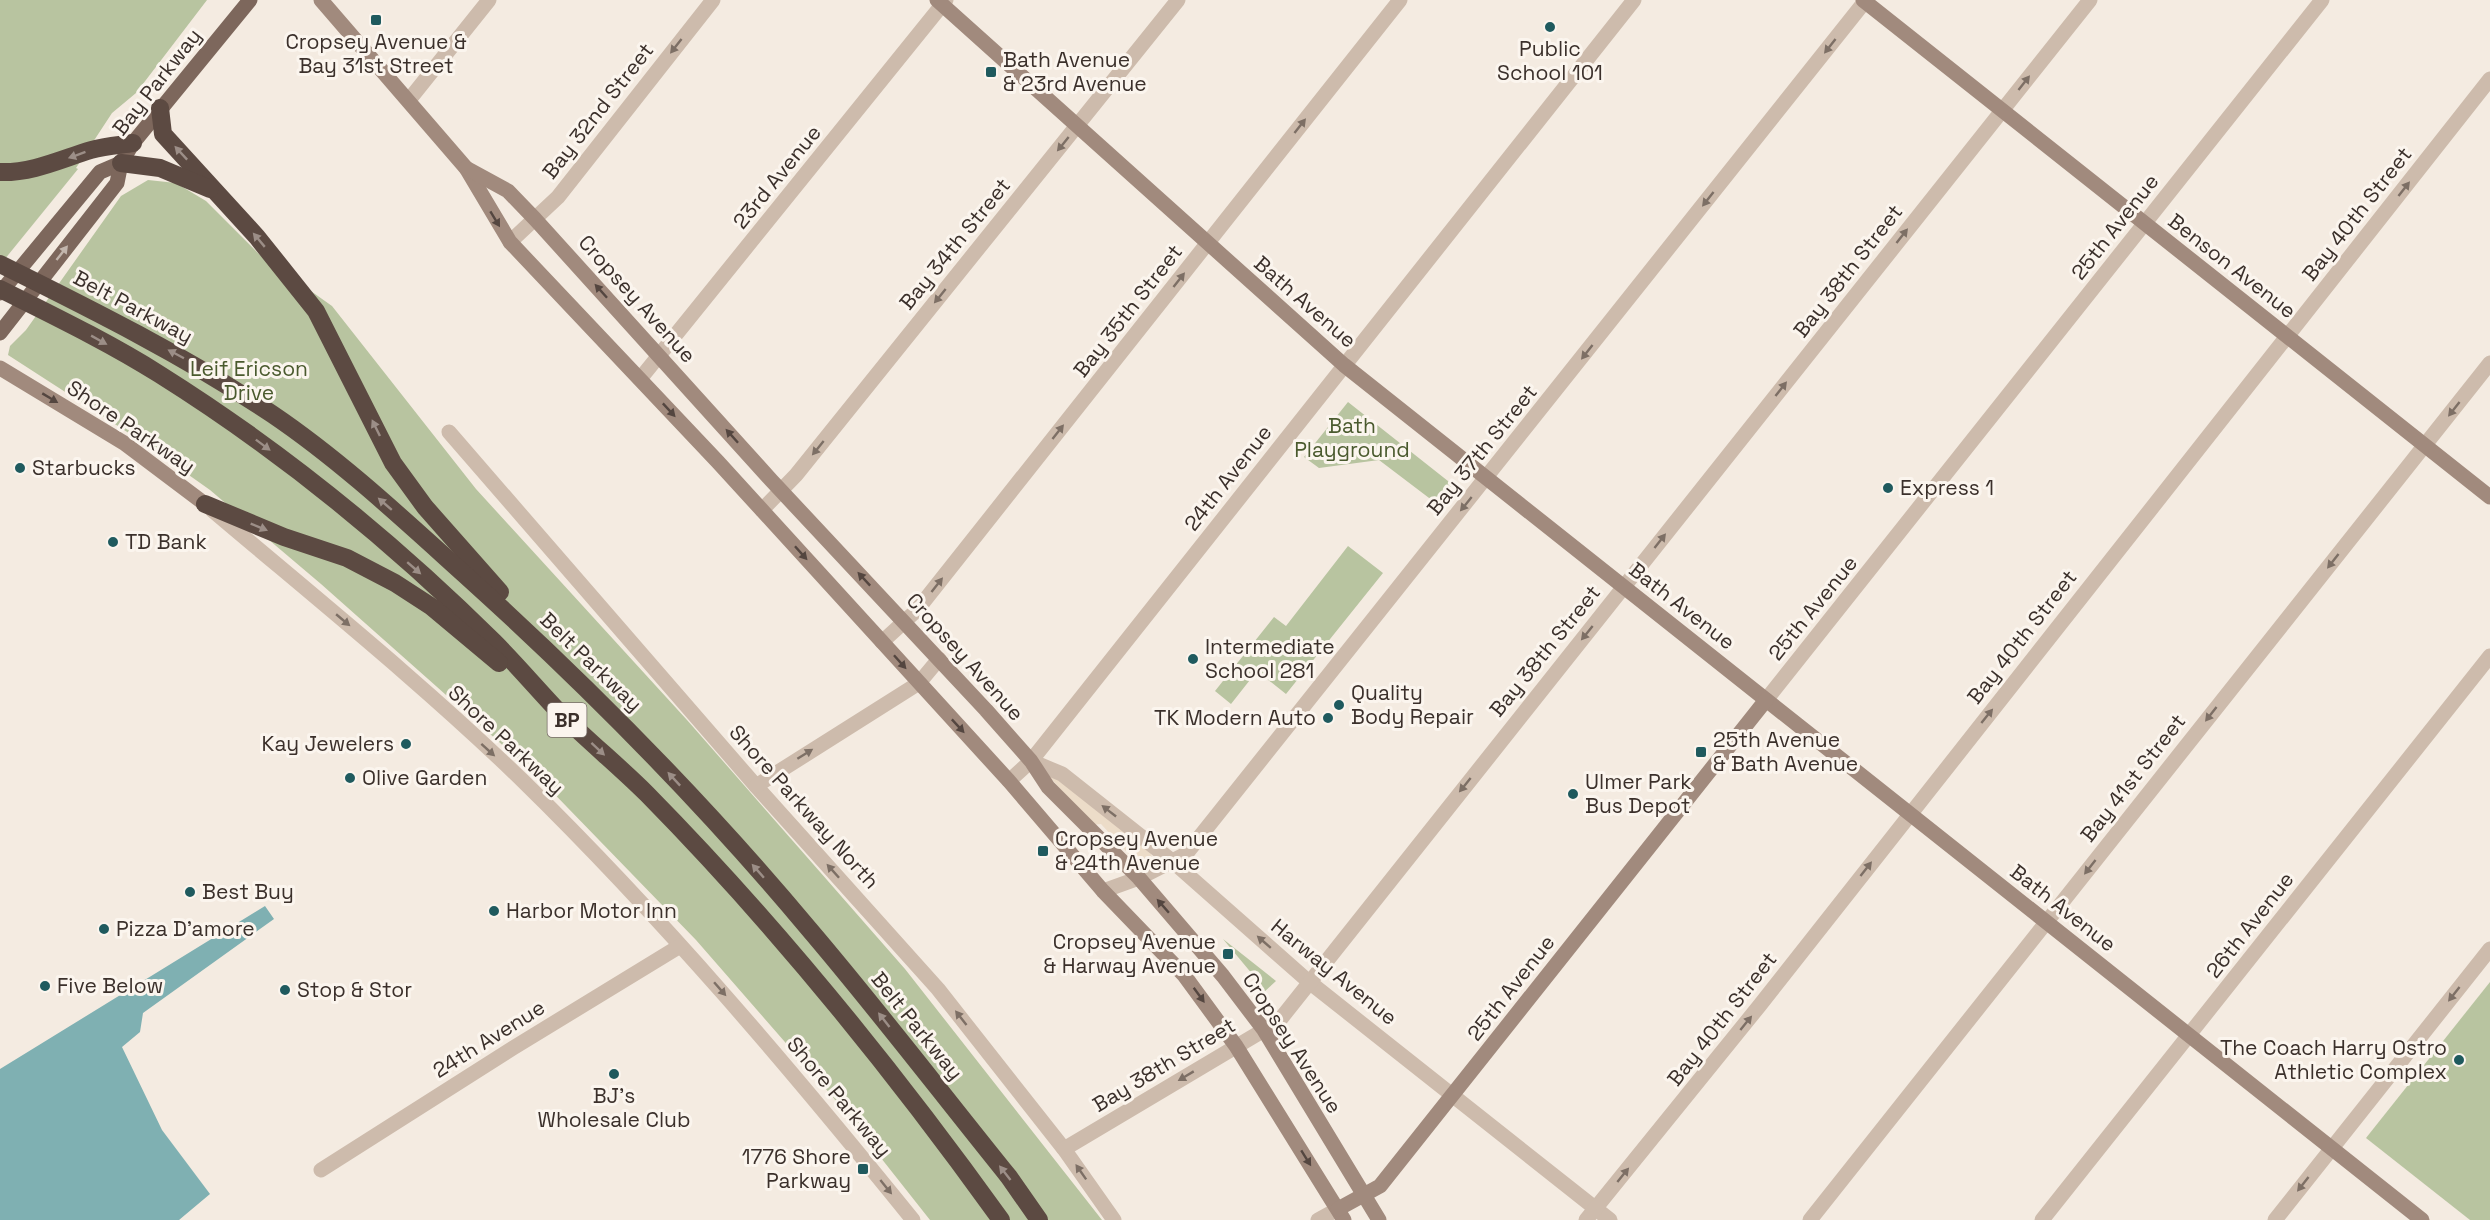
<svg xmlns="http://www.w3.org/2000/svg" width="2490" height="1220" font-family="'Space Grotesk',sans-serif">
	<rect width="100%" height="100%" fill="#f4ebe1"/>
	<g fill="#b8c4a0">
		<path d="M0,0h207l-71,93 -24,20 -36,55 2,1 -78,96z"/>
		<path d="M148,180l28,3 30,18 54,54 72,51 144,183 211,231 218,249 197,251h-172l-98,-124 -136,-156 -162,-167 -213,-189 -111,-94 -72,-51 -130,-84 2,-9 16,-16 95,-134z"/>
		<path d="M1348,402l105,83 -16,19 -58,-44 -60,8 -15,-11z"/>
		<path d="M1348,546l35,27 -97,121 -29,-23 -26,33 -16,-13 59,-74 12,9z"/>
		<path d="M1223,939l53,42 -13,12 -10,-18z"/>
		<path d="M2490,982v238h-20l-104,-82z"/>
	</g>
	<path fill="#ecdcc8" d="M1049,772l101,80 2,5 -15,6 -36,-39 -9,1 -44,-50z"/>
	<path fill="#7fb0b2" d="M265,906l9,13 -131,94 -3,19 -18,15 40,83 48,64 -31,26h-179v-151z"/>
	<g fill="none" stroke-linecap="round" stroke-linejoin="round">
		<g stroke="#cdbbac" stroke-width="15">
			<path d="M409,100l80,-100"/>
			<path d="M510,242l48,-45 155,-197"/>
			<path d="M640,379l306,-379"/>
			<path d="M449,432l307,354 182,203 126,160 50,71"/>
			<path d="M212,510c105,89 212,175 311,271 140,137 267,287 390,439"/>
			<path d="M762,510l34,-35 382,-475"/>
			<path d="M882,642l35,-32 483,-610"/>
			<path d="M1766,700l556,-700"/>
			<path d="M1031,761l31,13 110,87 136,120 302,239"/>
			<path d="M1009,781l22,-20 603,-761"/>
			<path d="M756,786l163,-103 20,-24"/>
			<path d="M1103,891l36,-13 47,-24 680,-854"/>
			<path d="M1064,1149l215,-128 811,-1021"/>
			<path d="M321,1170l192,-122 167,-102"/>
			<path d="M1318,1220l20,-11"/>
			<path d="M1586,1220l174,-215 730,-926"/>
			<path d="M1810,1220l680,-857"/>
			<path d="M2042,1220l448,-564"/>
			<path d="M2275,1220l215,-271"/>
		</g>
		<g stroke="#a18a7d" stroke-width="15">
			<path d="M321,0l145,168 44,74 208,220 291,319 94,110 81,84 52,71 108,174"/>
			<path d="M937,0l407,365 1078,855"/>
			<path d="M1863,0l627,497"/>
			<path d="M466,168l42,23 27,28 236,261 215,230 45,51 17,26 91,91 84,98 41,54 115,190"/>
			<path d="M0,368l124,75 81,61"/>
			<path d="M1338,1209l42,-23 386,-486"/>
		</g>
		<g stroke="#7d675c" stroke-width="15">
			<path d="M0,293l100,-121 21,-9"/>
			<path d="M0,333l117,-150 4,-20 12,-20 117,-143"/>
		</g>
		<g stroke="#5c4a42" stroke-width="18">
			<path d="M160,108l3,26 94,103 59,74 77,152 32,44 75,85"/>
			<path d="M121,163l39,5 50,21"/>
			<path d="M0,172c33,1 61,-13 91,-22 14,-4 29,-5 42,-7"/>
			<path d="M0,264c93,46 185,92 272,150 68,46 130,104 191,159 123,111 240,229 346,356 69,81 133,165 200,248l30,43"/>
			<path d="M0,289c54,27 108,53 159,85 121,76 234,168 335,268 23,23 44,48 66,71 28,28 59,53 87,81 129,131 247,277 354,426"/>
			<path d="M205,504l79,33 63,21 48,25 37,24 67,56"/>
		</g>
	</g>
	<defs><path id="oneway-solid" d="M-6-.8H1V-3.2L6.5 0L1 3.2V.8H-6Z" transform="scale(1.5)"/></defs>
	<g fill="#7d6f65">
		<use href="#oneway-solid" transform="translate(676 46) rotate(128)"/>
		<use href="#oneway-solid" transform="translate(1830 46) rotate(128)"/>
		<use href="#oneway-solid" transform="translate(2024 83) rotate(-52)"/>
		<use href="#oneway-solid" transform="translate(1300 126) rotate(-52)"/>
		<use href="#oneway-solid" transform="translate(1063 144) rotate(129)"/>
		<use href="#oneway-solid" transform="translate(2404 189) rotate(-52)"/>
		<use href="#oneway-solid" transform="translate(1708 199) rotate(128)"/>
		<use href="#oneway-solid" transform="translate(1902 236) rotate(-52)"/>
		<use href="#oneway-solid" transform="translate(1179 280) rotate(-52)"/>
		<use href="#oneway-solid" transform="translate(940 296) rotate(129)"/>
		<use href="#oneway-solid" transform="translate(1587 352) rotate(128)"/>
		<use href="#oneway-solid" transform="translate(1781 389) rotate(-52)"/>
		<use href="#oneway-solid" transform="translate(2454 409) rotate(128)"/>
		<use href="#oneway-solid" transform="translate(1058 432) rotate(-52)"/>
		<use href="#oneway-solid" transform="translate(818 448) rotate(129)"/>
		<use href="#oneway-solid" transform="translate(1466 504) rotate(129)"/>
		<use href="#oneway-solid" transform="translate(1660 541) rotate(-52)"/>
		<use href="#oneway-solid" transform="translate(2333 561) rotate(128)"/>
		<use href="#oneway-solid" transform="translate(937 585) rotate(-52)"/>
		<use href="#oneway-solid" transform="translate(343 620) rotate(40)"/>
		<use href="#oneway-solid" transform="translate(1587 633) rotate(129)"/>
		<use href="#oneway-solid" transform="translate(2211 714) rotate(128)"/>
		<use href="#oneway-solid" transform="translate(1987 716) rotate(-51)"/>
		<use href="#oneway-solid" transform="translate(488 750) rotate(42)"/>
		<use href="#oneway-solid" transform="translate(805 754) rotate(-32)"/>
		<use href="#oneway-solid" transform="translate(1465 785) rotate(129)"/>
		<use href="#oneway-solid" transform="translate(1109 811) rotate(-142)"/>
		<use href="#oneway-solid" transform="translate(2090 867) rotate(128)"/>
		<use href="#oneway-solid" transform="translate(1866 869) rotate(-52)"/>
		<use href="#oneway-solid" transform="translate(833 871) rotate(-132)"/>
		<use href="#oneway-solid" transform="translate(1264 942) rotate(-139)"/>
		<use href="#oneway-solid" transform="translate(720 989) rotate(49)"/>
		<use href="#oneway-solid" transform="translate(2454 994) rotate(128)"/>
		<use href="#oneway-solid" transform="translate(961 1018) rotate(-128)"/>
		<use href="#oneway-solid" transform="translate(1746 1023) rotate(-51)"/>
		<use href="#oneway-solid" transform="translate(1186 1076) rotate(149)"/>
		<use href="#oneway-solid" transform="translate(1081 1172) rotate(-125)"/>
		<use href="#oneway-solid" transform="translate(1623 1175) rotate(-51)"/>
		<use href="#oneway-solid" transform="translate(2303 1184) rotate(128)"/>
		<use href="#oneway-solid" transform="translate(886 1187) rotate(51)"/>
	</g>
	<g fill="#9c8e87">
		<use href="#oneway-solid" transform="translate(181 153) rotate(-133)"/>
		<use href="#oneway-solid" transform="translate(77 155) rotate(160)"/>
		<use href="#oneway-solid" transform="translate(259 240) rotate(-130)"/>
		<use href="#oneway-solid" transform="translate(99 340) rotate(29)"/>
		<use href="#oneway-solid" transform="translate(176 354) rotate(-152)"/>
		<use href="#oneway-solid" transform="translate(376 428) rotate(-116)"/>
		<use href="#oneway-solid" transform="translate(263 445) rotate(37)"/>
		<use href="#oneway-solid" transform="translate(385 504) rotate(-139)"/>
		<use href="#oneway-solid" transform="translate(259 527) rotate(22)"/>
		<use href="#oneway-solid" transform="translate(414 568) rotate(41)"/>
		<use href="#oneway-solid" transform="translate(598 749) rotate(43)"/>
		<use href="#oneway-solid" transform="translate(674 779) rotate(-133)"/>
		<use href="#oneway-solid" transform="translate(758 871) rotate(-131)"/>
		<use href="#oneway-solid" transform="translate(884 1020) rotate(-128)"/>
		<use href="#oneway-solid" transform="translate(1005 1173) rotate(-128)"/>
	</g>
	<g fill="#544640">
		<use href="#oneway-solid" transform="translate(495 219) rotate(59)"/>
		<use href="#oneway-solid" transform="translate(601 291) rotate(-132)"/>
		<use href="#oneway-solid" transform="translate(50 398) rotate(31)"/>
		<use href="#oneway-solid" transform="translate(669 410) rotate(47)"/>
		<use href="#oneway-solid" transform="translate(732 436) rotate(-132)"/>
		<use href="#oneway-solid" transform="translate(801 553) rotate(48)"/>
		<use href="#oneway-solid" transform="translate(864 579) rotate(-133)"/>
		<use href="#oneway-solid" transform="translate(900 662) rotate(48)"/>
		<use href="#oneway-solid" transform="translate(958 726) rotate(47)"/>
		<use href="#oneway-solid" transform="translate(1163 906) rotate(-131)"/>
		<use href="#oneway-solid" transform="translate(1199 995) rotate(54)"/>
		<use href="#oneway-solid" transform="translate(1306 1158) rotate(58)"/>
	</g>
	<use fill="#c2b5ac" href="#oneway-solid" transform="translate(62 253) rotate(-52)"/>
	<g fill="#1f5a5e" stroke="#fbf5ee" stroke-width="2">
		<rect x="370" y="14" width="12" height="12" rx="3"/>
		<circle cx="1550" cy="27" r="6"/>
		<rect x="985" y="66" width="12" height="12" rx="3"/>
		<circle cx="20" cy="468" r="6"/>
		<circle cx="1888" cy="488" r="6"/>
		<circle cx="113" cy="542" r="6"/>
		<circle cx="1193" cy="659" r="6"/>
		<circle cx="1339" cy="705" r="6"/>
		<circle cx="1328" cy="718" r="6"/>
		<circle cx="406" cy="744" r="6"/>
		<rect x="1695" y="746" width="12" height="12" rx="3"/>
		<circle cx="350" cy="778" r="6"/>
		<circle cx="1573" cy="794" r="6"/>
		<rect x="1037" y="845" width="12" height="12" rx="3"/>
		<circle cx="190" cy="892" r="6"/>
		<circle cx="494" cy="911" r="6"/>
		<circle cx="104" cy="929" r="6"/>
		<rect x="1222" y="948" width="12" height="12" rx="3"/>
		<circle cx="45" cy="986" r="6"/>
		<circle cx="285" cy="990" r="6"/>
		<circle cx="2459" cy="1060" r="6"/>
		<circle cx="614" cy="1074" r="6"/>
		<rect x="857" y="1163" width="12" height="12" rx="3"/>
	</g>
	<g text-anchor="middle" stroke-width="6" stroke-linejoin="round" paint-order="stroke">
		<rect fill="#fbf5ee" stroke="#756b66" stroke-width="1.5" x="547.5" y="703" width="39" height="34" rx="4.5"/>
		<g font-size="20" font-weight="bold" fill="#3b302b">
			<text x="567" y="727">BP</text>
		</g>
		<g font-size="21" fill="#3b302b" stroke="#fbf5ee" text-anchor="start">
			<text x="376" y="49" text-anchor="middle">Cropsey Avenue &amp;<tspan x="376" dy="24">Bay 31st Street</tspan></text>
			<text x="1550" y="56" text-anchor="middle">Public<tspan x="1550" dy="24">School 101</tspan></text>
			<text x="1003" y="67">Bath Avenue<tspan x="1003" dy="24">&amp; 23rd Avenue</tspan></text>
			<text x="32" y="475">Starbucks</text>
			<text x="1900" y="495">Express 1</text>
			<text x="125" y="549">TD Bank</text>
			<text x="1205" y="654">Intermediate<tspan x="1205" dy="24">School 281</tspan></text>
			<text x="1351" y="700">Quality<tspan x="1351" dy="24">Body Repair</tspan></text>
			<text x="1316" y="725" text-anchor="end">TK Modern Auto</text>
			<text x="1713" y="747">25th Avenue<tspan x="1713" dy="24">&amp; Bath Avenue</tspan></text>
			<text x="394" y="751" text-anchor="end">Kay Jewelers</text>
			<text x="362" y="785">Olive Garden</text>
			<text x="1585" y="789">Ulmer Park<tspan x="1585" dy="24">Bus Depot</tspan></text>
			<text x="1055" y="846">Cropsey Avenue<tspan x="1055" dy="24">&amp; 24th Avenue</tspan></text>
			<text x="202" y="899">Best Buy</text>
			<text x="506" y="918">Harbor Motor Inn</text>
			<text x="116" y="936">Pizza D'amore</text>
			<text x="1216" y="949" text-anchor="end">Cropsey Avenue<tspan x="1216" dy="24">&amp; Harway Avenue</tspan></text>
			<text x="57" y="993">Five Below</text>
			<text x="297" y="997">Stop &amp; Stor</text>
			<text x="2447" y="1055" text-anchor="end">The Coach Harry Ostro<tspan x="2447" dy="24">Athletic Complex</tspan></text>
			<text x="614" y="1103" text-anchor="middle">BJ's<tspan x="614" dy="24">Wholesale Club</tspan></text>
			<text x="851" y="1164" text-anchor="end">1776 Shore<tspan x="851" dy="24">Parkway</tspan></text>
		</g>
		<g font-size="21" fill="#3b302b" stroke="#fbf5ee">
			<text transform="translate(157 82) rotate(-52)" y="7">Bay Parkway</text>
			<text transform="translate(598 111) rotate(-52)" y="7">Bay 32nd Street</text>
			<text transform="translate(777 177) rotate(-51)" y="7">23rd Avenue</text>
			<text transform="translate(2357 214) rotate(-52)" y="7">Bay 40th Street</text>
			<text transform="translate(2115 227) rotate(-52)" y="7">25th Avenue</text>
			<text transform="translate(955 244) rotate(-51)" y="7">Bay 34th Street</text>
			<text transform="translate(2232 266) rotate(38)" y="7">Benson Avenue</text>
			<text transform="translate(1848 271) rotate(-52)" y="7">Bay 38th Street</text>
			<text transform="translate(637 299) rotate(48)" y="7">Cropsey Avenue</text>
			<text transform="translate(1305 302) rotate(41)" y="7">Bath Avenue</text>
			<text transform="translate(133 307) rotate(28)" y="7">Belt Parkway</text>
			<text transform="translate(1128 311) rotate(-52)" y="7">Bay 35th Street</text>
			<text transform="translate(131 427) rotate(34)" y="7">Shore Parkway</text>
			<text transform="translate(1482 450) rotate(-51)" y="7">Bay 37th Street</text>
			<text transform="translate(1228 478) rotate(-52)" y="7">24th Avenue</text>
			<text transform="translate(1682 606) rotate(38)" y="7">Bath Avenue</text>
			<text transform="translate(1813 608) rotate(-51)" y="7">25th Avenue</text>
			<text transform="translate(2022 637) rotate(-52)" y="7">Bay 40th Street</text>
			<text transform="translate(1545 651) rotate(-51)" y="7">Bay 38th Street</text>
			<text transform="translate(965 657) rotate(48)" y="7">Cropsey Avenue</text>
			<text transform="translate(591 662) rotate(44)" y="7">Belt Parkway</text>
			<text transform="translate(506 740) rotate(43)" y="7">Shore Parkway</text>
			<text transform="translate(2133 778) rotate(-52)" y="7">Bay 41st Street</text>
			<text transform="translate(804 807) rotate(48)" y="7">Shore Parkway North</text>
			<text transform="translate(2063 908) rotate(38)" y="7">Bath Avenue</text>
			<text transform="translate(2250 925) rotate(-52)" y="7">26th Avenue</text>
			<text transform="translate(1334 972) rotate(39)" y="7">Harway Avenue</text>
			<text transform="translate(1511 988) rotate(-52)" y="7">25th Avenue</text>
			<text transform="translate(1722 1019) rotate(-52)" y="7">Bay 40th Street</text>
			<text transform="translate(917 1026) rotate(51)" y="7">Belt Parkway</text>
			<text transform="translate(489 1039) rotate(-32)" y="7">24th Avenue</text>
			<text transform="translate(1292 1043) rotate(57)" y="7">Cropsey Avenue</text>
			<text transform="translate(1164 1065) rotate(-31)" y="7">Bay 38th Street</text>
			<text transform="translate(839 1097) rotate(50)" y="7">Shore Parkway</text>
		</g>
		<g font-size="21" fill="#4a5a2e" stroke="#fbf5ee">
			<text x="249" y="376">Leif Ericson<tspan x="249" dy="24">Drive</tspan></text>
			<text x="1352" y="433">Bath<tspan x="1352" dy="24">Playground</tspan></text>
		</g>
	</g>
</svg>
